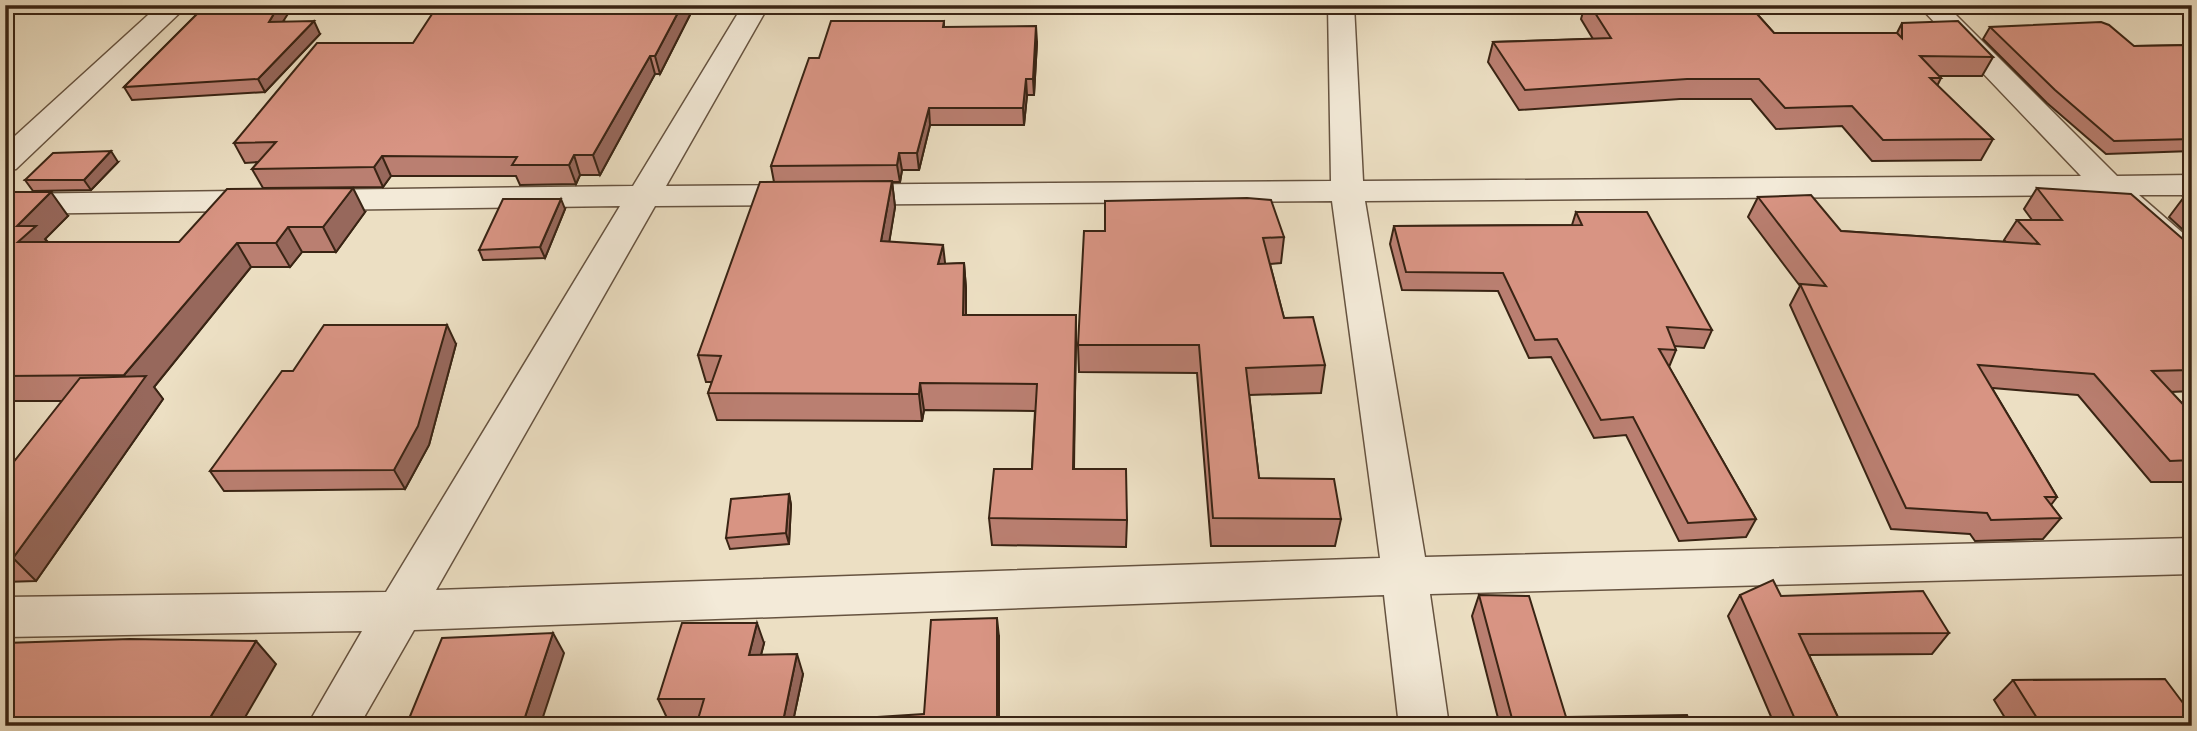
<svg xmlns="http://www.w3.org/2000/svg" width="2197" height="731" font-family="'Libre Caslon Text',serif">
	<rect width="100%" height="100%" fill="#ecdfc3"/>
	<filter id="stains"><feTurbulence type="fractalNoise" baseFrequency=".00286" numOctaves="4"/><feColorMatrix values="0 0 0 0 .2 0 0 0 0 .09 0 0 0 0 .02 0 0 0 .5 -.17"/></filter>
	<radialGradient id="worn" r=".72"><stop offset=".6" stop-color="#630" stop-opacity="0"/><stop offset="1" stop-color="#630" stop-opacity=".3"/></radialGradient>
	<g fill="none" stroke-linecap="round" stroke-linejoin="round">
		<g stroke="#665340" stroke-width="3">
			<g id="minor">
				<path d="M159,5h29l-172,164 -11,2v-26z"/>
				<path d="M743,5h26l-103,181 665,-5 -3,-176h26l9,176 718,-5 -163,-171h28l171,171 75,-1v20h-53l53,46v30l-12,-3 -80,-73 -735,6 60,356 767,-19v36l-762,20 19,132h-50l-15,-131 -970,35 -55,96h-52l55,-95 -357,6v-40l381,-5 234,-386 -615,8v-20l628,-8zM1332,201l48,357 -944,32 219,-384z"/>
			</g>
		</g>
		<use href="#minor" fill="#f3ead8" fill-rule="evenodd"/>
	</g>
	<g fill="#ba7f71" stroke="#392414" stroke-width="2">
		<path d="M206,5h86l-9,16 37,13 -55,58 -133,8 -8,-13z"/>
		<path d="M695,5l-35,69h-5l-55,101h-20l-4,9 -56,1 -4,-9h-125l-8,11 -120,1 -11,-19 6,-7 -13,1 -11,-20 179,-100z"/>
		<path d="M1585,5h164l25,28h123l5,-10 91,34 -11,19h-43l2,2 -4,8 56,53 -12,21 -109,1 -30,-35 -66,3 -25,-30h-71l-161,11 -31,-48 5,-20 100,-3 -12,-20z"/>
		<path d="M944,21v6l93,15 -3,53h-7l-3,30h-94l-11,45h-17l-2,12h-8l3,25 -6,35 56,22 19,-1 2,26v26h110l-2,154 53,51 -1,27 -134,-2 -3,-27 43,-49 3,-58 -111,-1 -2,11 -205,-1 -9,-27 4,-11h-6l-8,-27 76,-173 -3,-16 48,-108z"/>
		<path d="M1990,27l144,19 58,-1v106l-86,3 -59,-51 -64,-64z"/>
		<path d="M118,162l-27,28 -58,1 -8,-11z"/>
		<path d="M2037,188l155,59v144l-21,1 21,22v68h-41l-73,-87 -86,-7 65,109 -6,8 10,13 -18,21 -68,2 -5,-7 -79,-5 -101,-224 10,-19 -52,-69 10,-20 83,34 165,11 -2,-2 13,-20h15l-8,-11z"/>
		<path d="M5,192l63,24 -23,23 3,3h131l186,-30 -29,40h-34l-12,15h-39l-97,120 9,12 -127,182 -31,1v-109l58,-72h-58z"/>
		<path d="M2184,197h8v41l-23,-21z"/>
		<path d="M1105,201l179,36 -3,26 -11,1 14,54 41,47 -4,28 -72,2 10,83 82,41 -6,27h-124l-14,-173 -118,-1 -1,-27 27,-114z"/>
		<path d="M565,209l-20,49 -62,2 -4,-10z"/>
		<path d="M1576,212l136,118 -8,18 -30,-2 2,4 -7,17 87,152 -10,18 -67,4 -53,-106 -32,3 -43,-81 -22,1 -31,-67 -96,-1 -12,-46 4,-18 178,-1z"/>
		<path d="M456,344l-27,101 -24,44 -181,2 -14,-20 83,-100z"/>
		<path d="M789,494l2,11 -2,39 -59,5 -4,-11z"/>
		<path d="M1479,595l87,122 125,9h-191l-28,-110z"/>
		<path d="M1740,595l41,1 168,37 -17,21 -123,1 33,71h-67l-47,-110z"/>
		<path d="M999,637v89h-122l47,-12z"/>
		<path d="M764,643l-3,12 42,19 -11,52h-96l2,-8h-31l-9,-19z"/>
		<path d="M2013,680l179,46h-182l-16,-26z"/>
	</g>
	<g fill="#97685c" stroke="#392414" stroke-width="2">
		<path d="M279,5l14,1 -18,28 -6,-12z"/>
		<path d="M682,5h13l-35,69 -5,-18z"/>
		<path d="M314,21l6,13 -55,58 -7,-13z"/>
		<path d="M1036,26l1,16 -3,53 -1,-16z"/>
		<path d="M650,56l5,18 -55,101 -7,-20z"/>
		<path d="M1026,79l1,16 -3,30 -1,-17z"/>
		<path d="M929,108l1,17 -11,45 -2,-17z"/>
		<path d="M111,151l7,11 -27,28 -7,-10z"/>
		<path d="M899,153l3,17 -2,12 -3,-17z"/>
		<path d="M574,155l6,20 -4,9 -7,-19z"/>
		<path d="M382,156l9,20 -8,11 -9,-20z"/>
		<path d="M892,181l3,26 -10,61 -4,-27z"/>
		<path d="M353,188l12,24 -29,40 -13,-25z"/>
		<path d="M51,192l17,24 -23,23 9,12 -36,-9 -1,-16z"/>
		<path d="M561,199l4,10 -20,49 -5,-11z"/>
		<path d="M288,227l14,25 -12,15 -14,-24z"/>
		<path d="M237,243l14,24 -97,120 9,12 -127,182 -23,-23 123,-168 -12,-15z"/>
		<path d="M943,245l3,26 -8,-7z"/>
		<path d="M964,263l2,26v53l-3,-27z"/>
		<path d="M1076,315v27l-3,154v-27z"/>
		<path d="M447,325l9,19 -27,101 -24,44 -11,-19z"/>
		<path d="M920,383l4,27 -2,11 -3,-27z"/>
		<path d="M789,494l2,11 -2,39 -3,-11z"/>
		<path d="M997,618l2,19v89h-1l-1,-7z"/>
		<path d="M757,623l7,20 -8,31 -7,-19z"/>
		<path d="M553,633l11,20 -24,73h-18z"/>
		<path d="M256,641l20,23 -36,62h-35z"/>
		<path d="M797,654l6,20 -11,52h-10z"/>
	</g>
	<g fill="#d89483" stroke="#392414" stroke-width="2">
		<path d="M206,5h73l-10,17 45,-1 -56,58 -134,8z"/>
		<path d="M438,5h244l-27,51h-5l-57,99h-19l-5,10h-57l5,-8 -135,-1 -8,11 -122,2 24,-27 -42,1 83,-100h96z"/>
		<path d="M1590,5h159l25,28h123l5,5v-15l56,-2 35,36 -73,-1 21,22h-11l63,61 -110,1 -31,-34 -67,2 -26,-29h-72l-162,11 -32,-48 118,-4z"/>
		<path d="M831,21h113l-1,6 93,-1 -3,53h-7l-3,29h-94l-12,45h-18l-2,12 -126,1 38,-108h10z"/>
		<path d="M2101,22l8,3 25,21 58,-1v94l-78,2 -59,-51 -65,-63z"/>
		<path d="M111,151l-27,29h-59l28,-27z"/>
		<path d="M892,181l-11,60 62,4 -5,19 26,-1 -1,52h113l-3,154h53l1,51 -138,-2 5,-49h38l5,-85 -117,-1 -1,11 -211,-1 13,-37 -23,-1 62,-173z"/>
		<path d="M353,188l-30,39h-35l-12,16h-39l-113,132 -119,1v-184h46l-34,34h19l-18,16h161l48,-53z"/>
		<path d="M2037,188l94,6 61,53v123l-40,1 40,43v46l-22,1 -76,-87 -116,-9 79,132h-12l16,21 -70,2 -4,-7 -81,-5 -106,-224 26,2 -68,-89 53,-2 30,36 198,13 -22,-24h45z"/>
		<path d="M2184,197h8v7z"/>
		<path d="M1247,198l24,2 13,37 -21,1 21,80 29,-1 12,48 -79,3 13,110 75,1 7,40 -128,-1 -14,-173h-121l6,-114h21v-30z"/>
		<path d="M503,199h58l-21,48 -61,3z"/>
		<path d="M1576,212h71l65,118 -45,-3 9,23 -17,-1 97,170 -68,4 -55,-106 -32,3 -44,-81 -22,1 -32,-67 -97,-1 -12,-46 188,-1z"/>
		<path d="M324,325h123l-29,101 -24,44 -184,1 72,-100h11z"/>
		<path d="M146,376l-133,182h-8v-85l75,-95z"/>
		<path d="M789,494l-3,39 -60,5 5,-39z"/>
		<path d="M1773,580l8,16 142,-5 26,42 -150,1 43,92h-44l-58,-131z"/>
		<path d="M1479,595l50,1 37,121 121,-2 4,11h-177z"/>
		<path d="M997,618v101l-29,2v5h-91l1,-9 46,-3 7,-94z"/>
		<path d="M682,623h75l-8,32 48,-1 -15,72h-86l8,-27h-46z"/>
		<path d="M553,633l-31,93h-116l36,-88z"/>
		<path d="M130,639l126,2 -51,85h-200v-83z"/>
		<path d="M2165,679l27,36v11h-150l-29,-46z"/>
	</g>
	<rect width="2197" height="731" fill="none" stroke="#ecdfc3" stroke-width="28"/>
	<rect x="7" y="7" width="2183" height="717" fill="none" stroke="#392414" stroke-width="3.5"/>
	<rect x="14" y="14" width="2169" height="703" fill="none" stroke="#392414" stroke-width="2"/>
	<rect width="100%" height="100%" filter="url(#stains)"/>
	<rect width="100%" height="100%" fill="url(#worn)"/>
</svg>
